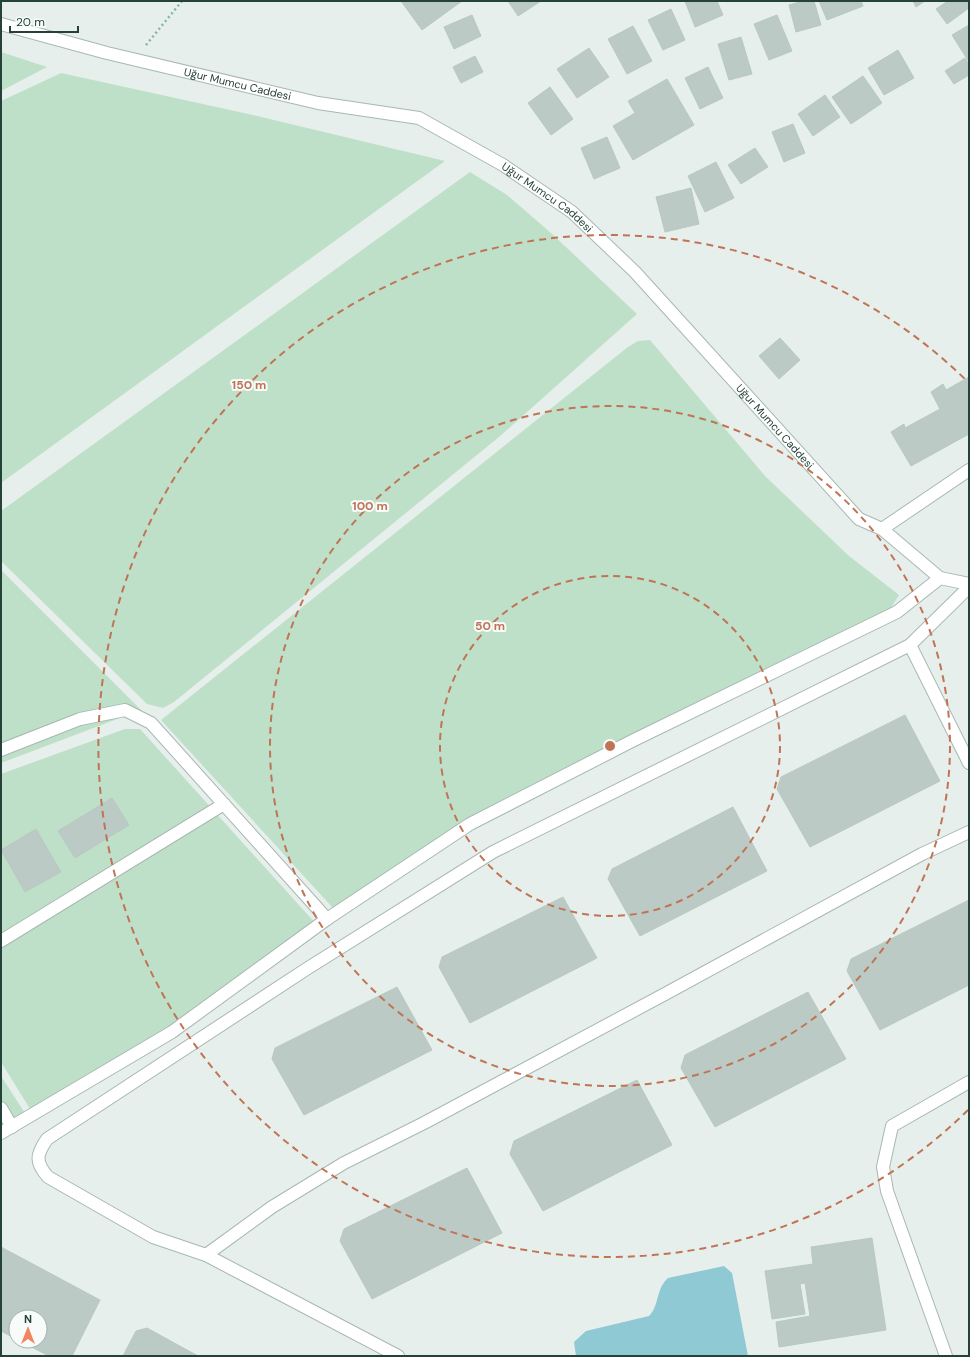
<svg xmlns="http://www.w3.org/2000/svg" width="970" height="1357" font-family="'DM Sans',sans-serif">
	<rect width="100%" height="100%" fill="#e6efeb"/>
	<g fill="#bfe0c8">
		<path d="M1,52l46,15 -46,24z"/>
		<path d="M61,73l192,42 192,46 -444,322v-382z"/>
		<path d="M470,172l37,23 44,38 86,81 -138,123 -325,265 -11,6 -16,-4 -146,-143v-50z"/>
		<path d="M650,340l115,136 84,80 50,39 -10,16 -356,173 -57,33 -143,91 -172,-188 467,-373 10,-6z"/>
		<path d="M1,570l140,140 -140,53z"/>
		<path d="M125,729h15l177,196 -157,120 -125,72 -34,-55v-288z"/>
		<path d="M1,1076l29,45 -29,17z"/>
	</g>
	<path fill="#8ec9d4" d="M724,1266l8,7 16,83h-172l-2,-14 12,-11 63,-15c11,-11 6,-26 19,-38z"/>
	<g fill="#bbcac4" stroke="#b8c9c2">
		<path d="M401,1h61l-40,29z"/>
		<path d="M508,1h33l-23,15z"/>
		<path d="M685,1h32l6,14 -28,12z"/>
		<path d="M803,1h11l7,24 -25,7 -7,-27z"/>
		<path d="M819,1h42l2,5 -36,14z"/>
		<path d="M913,1h12l-9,6z"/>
		<path d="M948,1h21v7l-22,16 -11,-15z"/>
		<path d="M671,9l14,31 -22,10 -15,-30z"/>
		<path d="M472,15l9,21 -27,13 -10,-22z"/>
		<path d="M777,15l15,36 -23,9 -15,-36z"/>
		<path d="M969,25v37l-17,-27z"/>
		<path d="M633,26l19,35 -25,13 -19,-35z"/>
		<path d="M741,37l11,37 -23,6 -11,-36z"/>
		<path d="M589,48l20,29 -32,21 -20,-29z"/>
		<path d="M898,50l16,28 -30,17 -16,-27z"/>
		<path d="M475,56l8,16 -22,11 -8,-16z"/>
		<path d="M965,58l4,7v10l-15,9 -9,-13z"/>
		<path d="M708,67l15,31 -23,11 -15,-31z"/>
		<path d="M863,76l19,27 -31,21 -19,-27z"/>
		<path d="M667,79l27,46 -61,35 -20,-34 22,-13 -7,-12z"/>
		<path d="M550,87l23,32 -22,16 -23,-32z"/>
		<path d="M825,95l15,22 -27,19 -15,-22z"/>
		<path d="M793,124l12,29 -21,9 -12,-30z"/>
		<path d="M607,137l13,31 -26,11 -13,-31z"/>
		<path d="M755,148l13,19 -27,17 -13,-19z"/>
		<path d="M716,162l18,36 -29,14 -17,-36z"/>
		<path d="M691,188l8,36 -34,8 -9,-35z"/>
		<path d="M780,338l20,22 -21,19 -20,-23z"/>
		<path d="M969,377v57l-58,32 -20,-34 13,-8 1,4 35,-19 -9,-17 12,-8 3,6z"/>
		<path d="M905,715l35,66 -130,66 -33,-58 4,-12z"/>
		<path d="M112,798l17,27 -54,33 -17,-27z"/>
		<path d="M733,807l34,64 -127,65 -32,-57 4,-10z"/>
		<path d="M36,829l25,43 -36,20 -24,-42z"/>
		<path d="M563,897l34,61 -127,65 -31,-56 3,-10z"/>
		<path d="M969,900v85l-89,45 -33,-59 4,-12z"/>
		<path d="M397,987l35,63 -128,65 -32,-56 3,-11z"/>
		<path d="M808,992l38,67 -131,68 -34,-59 4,-13z"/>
		<path d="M637,1080l35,65 -129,66 -33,-57 4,-13z"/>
		<path d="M467,1168l35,65 -130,66 -32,-58 4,-12z"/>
		<path d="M872,1238l14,92 -107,17 -3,-25 34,-6 -5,-33 -5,1 5,30 -33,5 -7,-48 48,-7 -2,-17z"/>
		<path d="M1,1247l99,53 -28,56h-23l-29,-15h20v-24h-24v22l-15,-8z"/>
		<path d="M147,1328l51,28h-75l13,-25z"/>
	</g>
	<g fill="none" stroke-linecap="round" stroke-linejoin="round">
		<g stroke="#a8b8b2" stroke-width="14">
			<g id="service">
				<path d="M910,645l59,118"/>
				<path d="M1,750l79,-31 45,-9 26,13 176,196 143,-95 164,-84 263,-128 43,-34"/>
				<path d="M1,941l223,-137"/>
				<path d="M1,1108l11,19"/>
				<path d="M1,1133l171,-101 155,-113"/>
				<path d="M206,1255l66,-48 72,-44 80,-40 241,-129 257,-140 47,-22"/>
				<path d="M398,1356l-192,-101 -53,-18 -105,-60c-13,-15 -12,-22 -1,-38l261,-171 185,-116 417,-207 59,-58"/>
				<path d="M946,1356l-59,-165 -4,-24 9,-41 77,-44"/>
			</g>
		</g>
		<g stroke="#a8b8b2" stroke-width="14">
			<path id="minor" d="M882,529l87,-59"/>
		</g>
		<g stroke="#a8b8b2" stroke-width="14">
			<g id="tertiary">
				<path id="s1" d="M1,24l106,29 211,50 101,15 84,47 69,47 63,60 224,247 23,10 58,49 29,6"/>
			</g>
		</g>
		<path stroke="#86b3a5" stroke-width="2.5" stroke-dasharray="2 3" stroke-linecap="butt" d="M146,45l36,-44"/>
		<use href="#service" stroke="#fff" stroke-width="12"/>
		<use href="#minor" stroke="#fff" stroke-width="12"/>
		<use href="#tertiary" stroke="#fff" stroke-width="12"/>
	</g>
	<g fill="none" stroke="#c07456" stroke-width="2" stroke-dasharray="7 5">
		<circle cx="610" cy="746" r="170"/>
		<circle cx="610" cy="746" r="340"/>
		<path d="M968 1110A511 511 0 1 1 968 382"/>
	</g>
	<g text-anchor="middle" stroke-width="4" stroke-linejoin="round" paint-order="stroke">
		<g font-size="11" fill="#24423a" stroke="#f7fbf9">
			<text dy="4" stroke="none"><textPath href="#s1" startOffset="244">Uğur Mumcu Caddesi</textPath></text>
			<text dy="4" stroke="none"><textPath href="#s1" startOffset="580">Uğur Mumcu Caddesi</textPath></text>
			<text dy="4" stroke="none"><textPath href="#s1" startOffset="904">Uğur Mumcu Caddesi</textPath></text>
		</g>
	</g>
	<circle cx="610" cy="746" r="6" fill="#c07456" stroke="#f7fbf9" stroke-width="2"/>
	<g font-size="12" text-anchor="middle" font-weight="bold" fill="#c07456" stroke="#f7fbf9" stroke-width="4" stroke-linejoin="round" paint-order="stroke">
		<text x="249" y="389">150 m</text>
		<text x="370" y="510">100 m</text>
		<text x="490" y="630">50 m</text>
	</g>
	<rect width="970" height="1357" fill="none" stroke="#24423a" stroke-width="4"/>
	<g transform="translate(28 1329)"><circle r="19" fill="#f7fbf9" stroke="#a3b1ad"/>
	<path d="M0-3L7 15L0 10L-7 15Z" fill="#f4845f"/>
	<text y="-6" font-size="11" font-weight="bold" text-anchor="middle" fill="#24423a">N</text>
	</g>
	<path d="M10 26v6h68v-6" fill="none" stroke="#24423a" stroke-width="2"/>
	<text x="16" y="26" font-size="12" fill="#24423a" stroke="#f7fbf9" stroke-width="3" paint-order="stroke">20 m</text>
</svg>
